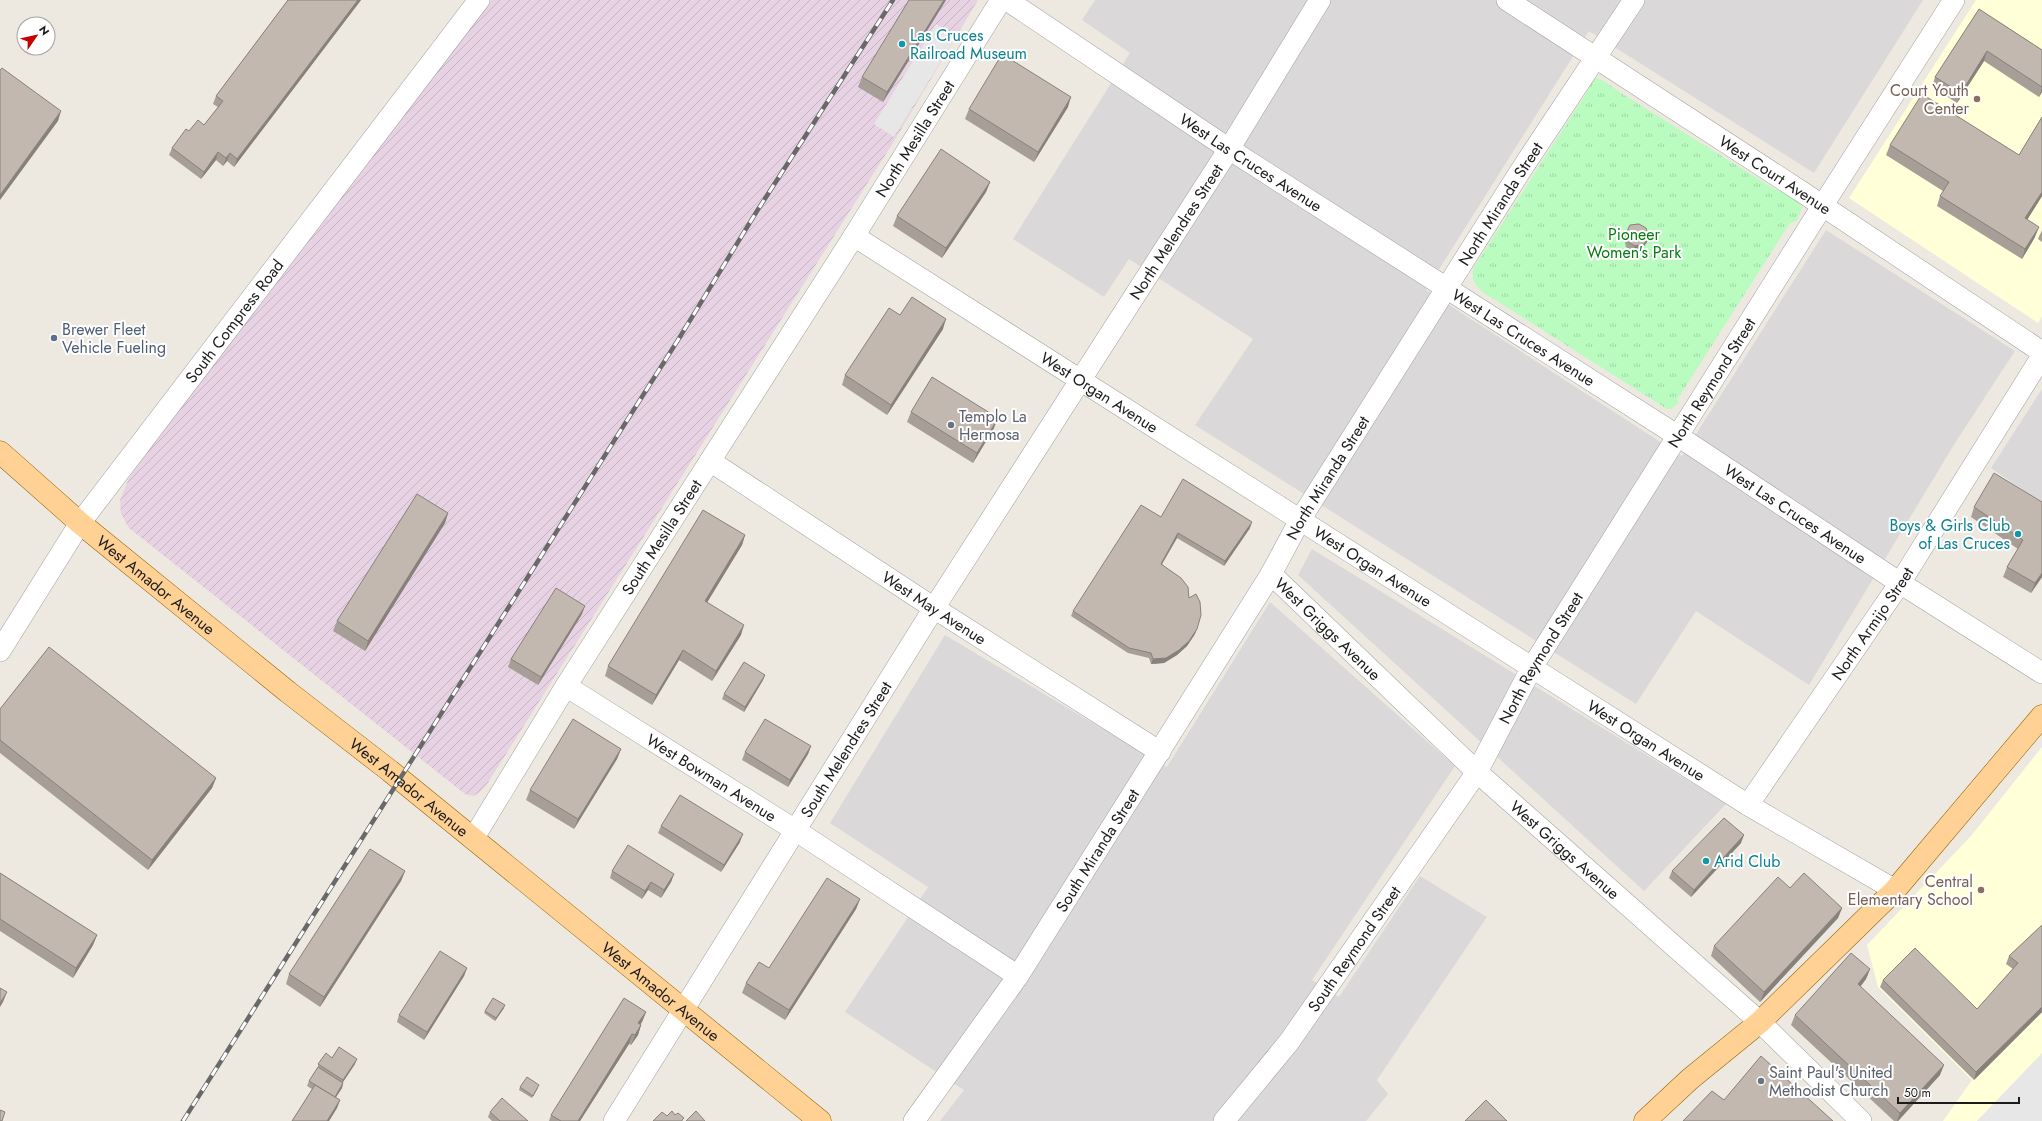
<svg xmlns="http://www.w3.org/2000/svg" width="2042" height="1121" font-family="Jost,sans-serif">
	<defs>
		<pattern id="industrial-furrows" width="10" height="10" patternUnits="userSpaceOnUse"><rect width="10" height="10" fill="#e7d2e3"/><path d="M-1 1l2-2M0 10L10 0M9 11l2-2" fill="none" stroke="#c6b4c2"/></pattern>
		<pattern id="park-tufts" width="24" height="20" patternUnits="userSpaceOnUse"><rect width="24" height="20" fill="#bafbbf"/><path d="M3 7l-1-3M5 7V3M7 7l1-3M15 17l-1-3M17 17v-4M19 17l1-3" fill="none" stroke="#9fd7a4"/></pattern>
	</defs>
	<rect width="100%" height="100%" fill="#eee9e0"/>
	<g fill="#dad8d8">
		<path d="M1095,0h828l-109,173 -225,-142 -163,259 256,166 144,-226 189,121 -60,92 -146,242 -113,-74 -60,93 -441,-279 58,-86 -124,-80 -25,38 -91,-58 117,-186 -48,-33z"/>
		<path d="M2042,389v114l-51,-35z"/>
		<path d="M1312,549l414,255 -82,87 -346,-316z"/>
		<path d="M1270,602l185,164 -143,214 27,17 81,-121 67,41 -110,163 11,14 -22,27h-426l24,-31 -119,-78 83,-125 -98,-64 115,-188 222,132z"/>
	</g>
	<path fill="url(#industrial-furrows)" d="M491,0h487l-87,146 -404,638 -8,9 -6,3 -8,-2 -336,-266 -8,-14 -1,-14 9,-22 45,-63z"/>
	<g fill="#ffffd8">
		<path d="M1976,0h66v316l-4,7 -189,-125z"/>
		<path d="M2042,747v306l-65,68h-34l29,-41 -94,-93 -11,-42 104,-109z"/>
	</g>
	<path fill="url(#park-tufts)" d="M1597,78l7,3 17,12 155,97c8,1 24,9 26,18l-5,13 -7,2 -113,177 2,2 -7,7h-5l-183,-116c-9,-6 -14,-16 -10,-26l113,-175v-5l7,-8z"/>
	<g fill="#e7e7e7">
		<path d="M936,24l20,13 -62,100 -20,-13z"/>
		<path d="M2042,1054v67h-65z"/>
	</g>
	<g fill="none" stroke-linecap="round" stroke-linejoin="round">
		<g stroke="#a2a2a2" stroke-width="22">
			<g id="minor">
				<path id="s1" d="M1007,0l222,149 449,287 222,147 142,90"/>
				<path id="s2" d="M1507,0l295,192 240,160"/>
				<path id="s3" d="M854,236l894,569 147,85"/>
				<path id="s4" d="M710,461l224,147 226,144"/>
				<path id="s5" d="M1271,574l206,198 283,250 101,99"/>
				<path id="s6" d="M0,651l80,-128 399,-523"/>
				<path id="s7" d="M566,686l229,144 223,146"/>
				<path id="s8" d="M1748,805l152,-222 142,-227"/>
				<path id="s9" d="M473,839l93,-153 288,-450 147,-236"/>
				<path id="s10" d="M614,1121l320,-513 295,-459 91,-149"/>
				<path id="s11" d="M914,1121l104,-145 253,-402 29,-54 221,-350 113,-170"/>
				<path id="s12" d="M1224,1121l65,-79 188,-270 54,-103 292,-464 131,-205"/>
			</g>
		</g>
		<g stroke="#936300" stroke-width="23">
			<g id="major">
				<path id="s13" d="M0,452l80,71 208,169 102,79 430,350"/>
				<path d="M1645,1121l45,-42 70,-57 135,-132 147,-174"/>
			</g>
		</g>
		<use href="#minor" stroke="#fff" stroke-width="21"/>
		<use href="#major" stroke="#ffd194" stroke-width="22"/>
		<g stroke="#696969" stroke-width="4.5">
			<path id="rail" d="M183,1121l495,-781 79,-129 136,-211"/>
		</g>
		<use href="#rail" stroke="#fff" stroke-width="3" stroke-dasharray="9" stroke-linecap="butt"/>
	</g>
	<g fill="#a79e97">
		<path d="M288,0h73l-127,167 -7,-6 -4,5 -7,-6 -15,19 -32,-24 3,-7 17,-17 15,-6 14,-18 -5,-3 3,-8z"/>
		<path d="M946,0l-63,102 -25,-15 4,-10z"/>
		<path d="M1979,9l63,41v42l-3,5 -55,-36 -27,42 -25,-16 3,-10z"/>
		<path d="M1068,107l-34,55 -69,-43 4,-10z"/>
		<path d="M2042,117v79l-15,24 8,17 -13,22 -85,-53 3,-10 3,-5 -57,-36 4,-10 129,10z"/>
		<path d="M990,182l-4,10 -44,66 -49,-32 4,-10z"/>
		<path d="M2042,230v12l-4,-3z"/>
		<path d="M1626,233l23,4 -2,5 -5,7 -9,2 -7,-4 -2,-9z"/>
		<path d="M900,315l43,14 -56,86 -45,-30 3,-10z"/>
		<path d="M911,412l83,16 -21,35 -66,-41z"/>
		<path d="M2042,502v75l-11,16 -28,-16 4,-10 11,-18 -47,-32 3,-10z"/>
		<path d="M448,513l-3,10 -80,128 -32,-20 4,-10z"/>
		<path d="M1161,517l89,11 -26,38 -47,-28 -15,26 27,34 6,36 -8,12 -10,9 -13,8 -13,1 -2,-6 -21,-5 -57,-37 2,-5z"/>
		<path d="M745,535l-3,10 -35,57 34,33 -29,46 -33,-21 -27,45 -47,-29 3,-10z"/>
		<path d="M582,614l-44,71 -30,-18 3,-8z"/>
		<path d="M765,675l-2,5 -19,32 -22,-13 2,-5z"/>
		<path d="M0,709l216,69 -4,10 -64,82 -148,-117z"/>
		<path d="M811,746l-3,8 -20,33 -46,-27 3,-8z"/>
		<path d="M621,749l-4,10 -43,70 -48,-29 4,-10z"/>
		<path d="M661,826l79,16 -19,30 -63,-39z"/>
		<path d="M1741,843l-50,54 -22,-19 3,-7z"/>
		<path d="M405,871l-4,10 -81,126 -34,-23 3,-10z"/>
		<path d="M612,871l62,3 -3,8 -10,16 -13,-8 -6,9 -32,-21z"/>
		<path d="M0,873l97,62 -4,10 -20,33 -73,-47z"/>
		<path d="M860,899l-4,10 -71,111 -43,-27 4,-10 23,-15z"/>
		<path d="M1842,908l-4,10 -78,84 -49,-46 3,-10z"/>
		<path d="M2042,925v87l-68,68 -94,-93 3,-7 94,29 36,-40 -7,-5 3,-8z"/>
		<path d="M467,968l-3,8 -40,64 -27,-18 2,-7z"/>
		<path d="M1870,969l-4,10 -6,7 80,89 -42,46h-4l-103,-96 4,-10z"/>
		<path d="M504,1008l-9,13 -11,-8 1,-2z"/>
		<path d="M646,1012l-4,10 -2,2 1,1 -3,10 -7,10 -2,-1 -49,77h-31l2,-6z"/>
		<path d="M332,1058l23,6 -12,18 -1,6 -7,10 5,2 -3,8 -8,13h-37l20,-32 -5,-3 2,-5 9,-14v-3z"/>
		<path d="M520,1087l18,1 -6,10 -13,-8z"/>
		<path d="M490,1112l38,9h-36l-4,-4z"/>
	</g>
	<g fill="#88817b">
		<path d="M358,0h3l-127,167 3,-8z"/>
		<path d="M944,0h2l-63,102 4,-10z"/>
		<path d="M1987,51l-3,10 -27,42 4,-10z"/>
		<path d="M2042,88v4l-3,5z"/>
		<path d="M1071,97l-3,10 -34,55 4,-10z"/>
		<path d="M61,111l-3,10 -58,79v-5z"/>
		<path d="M218,152l-2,8 -15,19 3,-7z"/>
		<path d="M230,153l-3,8 -4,5 3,-8z"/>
		<path d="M990,182l-4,10 -44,66 4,-10z"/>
		<path d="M2042,192v4l-20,32 3,-10z"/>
		<path d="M2039,227l-4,10 -13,22 3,-10z"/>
		<path d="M1649,237l-2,5 -5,7 -9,2 2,-5z"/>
		<path d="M946,319l-3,10 -56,86 4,-10z"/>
		<path d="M998,418l-4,10 -21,35 4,-10z"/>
		<path d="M448,513l-3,10 -80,128 3,-10z"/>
		<path d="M1252,522l-2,6 -26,38 1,-5z"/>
		<path d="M1178,533l-1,5 -18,31 2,-5z"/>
		<path d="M745,535l-3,10 -40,66 3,-10z"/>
		<path d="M2042,573v4l-11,16 4,-10z"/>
		<path d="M585,606l-3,8 -44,71 3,-8z"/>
		<path d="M744,625l-3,10 -29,46 4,-10z"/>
		<path d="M1197,629l-2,5 -8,12 -10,9 -13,8 -13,1 2,-5z"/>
		<path d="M683,650l-4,10 -27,45 4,-10z"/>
		<path d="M765,675l-2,5 -19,32 1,-5z"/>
		<path d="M811,746l-3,8 -20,33 2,-7z"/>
		<path d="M621,749l-4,10 -43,70 4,-10z"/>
		<path d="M216,778l-4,10 -64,82 4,-10z"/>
		<path d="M743,834l-3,8 -19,30 3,-7z"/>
		<path d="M1744,835l-3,8 -50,54 3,-7z"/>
		<path d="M405,871l-4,10 -81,126 4,-10z"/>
		<path d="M674,874l-3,8 -10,16 3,-8z"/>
		<path d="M651,882l-3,8 -6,9 3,-8z"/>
		<path d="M860,899l-4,10 -71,111 4,-10z"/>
		<path d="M1842,908l-4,10 -78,84 4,-10z"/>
		<path d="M97,935l-4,10 -20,33 3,-10z"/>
		<path d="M467,968l-3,8 -40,64 3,-8z"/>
		<path d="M1870,969l-4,10 -11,15 3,-10z"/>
		<path d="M7,992l-4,10 -3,5v-4z"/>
		<path d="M505,1005l-1,3 -9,13 1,-3z"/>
		<path d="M2042,1007v5l-68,68 2,-8z"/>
		<path d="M646,1012l-4,10 -7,11 3,-10z"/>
		<path d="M641,1025l-3,10 -7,10 4,-10z"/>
		<path d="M632,1034l-3,10 -49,77h-2z"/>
		<path d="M357,1059l-2,5 -14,21 2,-5z"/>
		<path d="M1944,1065l-4,10 -42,46h-1l3,-8z"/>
		<path d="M343,1083l-1,5 -9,14 2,-5z"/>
		<path d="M340,1100l-3,8 -8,13h-2z"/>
	</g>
	<g fill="#c2b8b0" stroke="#88817b">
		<path d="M288,0h70l-121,159 -7,-6 -4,5 -8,-6 -14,20 -32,-24 14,-19 3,2 9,-11 6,5 19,-24 -7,-5z"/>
		<path d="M909,0h35l-57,92 -25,-15z"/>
		<path d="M1979,9l63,41v37l-55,-36 -26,42 -26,-16z"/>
		<path d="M1002,54l69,43 -33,55 -69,-43z"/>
		<path d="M2,68l59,43 -61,84v-125z"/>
		<path d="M1922,94l97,61 23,-38v75l-17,26 14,9 -14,22 -85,-53 9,-14 -59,-37z"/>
		<path d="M941,149l49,33 -44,66 -49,-32z"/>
		<path d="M1639,224l7,4 3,9 -5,7 -9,2 -7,-4 -2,-9 4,-8z"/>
		<path d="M912,297l34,22 -55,86 -46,-30 44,-67 11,7z"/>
		<path d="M932,377l66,41 -21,35 -66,-41z"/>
		<path d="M1994,473l48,29v71l-7,10 -28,-16 16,-27 -49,-33z"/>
		<path d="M1183,479l69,43 -27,39 -47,-28 -17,31 20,14 7,9 1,11 7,-4 4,8 1,13 -4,14 -8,12 -10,9 -13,8 -13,1 -2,-6 -22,-5 -56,-37 68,-106 20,12z"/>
		<path d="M417,494l31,19 -80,128 -31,-20z"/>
		<path d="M703,510l42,25 -40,66 39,24 -28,46 -33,-21 -27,45 -48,-29z"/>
		<path d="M556,588l29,18 -44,71 -30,-18z"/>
		<path d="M49,647l167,131 -64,82 -152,-120v-31z"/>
		<path d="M744,662l21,13 -20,32 -21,-13z"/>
		<path d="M573,719l48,30 -43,70 -48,-29z"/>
		<path d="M765,719l46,27 -21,34 -45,-28z"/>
		<path d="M680,795l63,39 -19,31 -63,-39z"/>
		<path d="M1724,818l20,17 -50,55 -22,-19z"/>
		<path d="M628,845l46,29 -10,16 -13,-8 -6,9 -33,-20z"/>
		<path d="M370,849l35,22 -81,126 -35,-23z"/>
		<path d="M0,873l97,62 -21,33 -76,-49z"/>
		<path d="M1804,873l38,35 -78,84 -50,-46 64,-69 12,11z"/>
		<path d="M827,878l33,21 -71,111 -43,-27 13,-21 10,6z"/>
		<path d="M2042,925v82l-66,65 -93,-92 32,-32 62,61 41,-46 -9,-7z"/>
		<path d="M440,951l27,17 -40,64 -28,-17z"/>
		<path d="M1851,953l19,16 -12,15 86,81 -44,48 -105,-98z"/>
		<path d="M0,988l7,4 -7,11z"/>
		<path d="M493,998l12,7 -9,13 -11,-7z"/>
		<path d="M624,998l22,14 -8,11 3,2 -6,10 -3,-1 -54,87h-17l-10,-6z"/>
		<path d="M339,1047l18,12 -14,21 -25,-16 8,-11 6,5z"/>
		<path d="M1761,1056l72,65h-150l29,-30 12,9z"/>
		<path d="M318,1067l25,16 -8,14 -26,-16z"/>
		<path d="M527,1077l12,8 -6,11 -13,-9z"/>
		<path d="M315,1085l25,15 -13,21h-35z"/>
		<path d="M502,1098l26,23h-28l-10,-9z"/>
		<path d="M1486,1100l21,21h-42z"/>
		<path d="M0,1110l5,2 -3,9h-2z"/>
		<path d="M672,1111l3,4 3,-2 6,5 -2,2v1h-29l9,-9 5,4z"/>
		<path d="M696,1111l9,10h-19z"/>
	</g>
	<g fill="#0f9aa8" stroke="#fff" stroke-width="1.5">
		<circle cx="902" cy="44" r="4"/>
		<circle cx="2018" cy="534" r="4"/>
		<circle cx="1706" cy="861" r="4"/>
	</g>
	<g fill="#8d6e63" stroke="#fff" stroke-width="1.5">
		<circle cx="1977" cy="99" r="4"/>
		<circle cx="1981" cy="890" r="4"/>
	</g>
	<circle fill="#5c6f8a" stroke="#fff" stroke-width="1.5" cx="54" cy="338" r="4"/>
	<g fill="#6b7280" stroke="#fff" stroke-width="1.5">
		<circle cx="951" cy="425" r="4"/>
		<circle cx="1761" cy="1081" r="4"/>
	</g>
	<g text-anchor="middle" stroke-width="4" stroke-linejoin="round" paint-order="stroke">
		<g font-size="16" fill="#0d838f" stroke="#fff" text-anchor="start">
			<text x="910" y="41">Las Cruces<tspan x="910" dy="18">Railroad Museum</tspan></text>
			<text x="2010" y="531" text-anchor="end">Boys &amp; Girls Club<tspan x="2010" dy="18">of Las Cruces</tspan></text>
			<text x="1714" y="867">Arid Club</text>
		</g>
		<g font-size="16" fill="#785e54" stroke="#fff" text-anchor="end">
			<text x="1969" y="96">Court Youth<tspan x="1969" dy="18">Center</tspan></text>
			<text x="1973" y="887">Central<tspan x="1973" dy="18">Elementary School</tspan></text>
		</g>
		<g font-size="16" fill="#1b1b1b" stroke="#fff">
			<text dy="6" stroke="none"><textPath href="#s9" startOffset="828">North Mesilla Street</textPath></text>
			<text dy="6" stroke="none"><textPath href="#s1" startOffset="293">West Las Cruces Avenue</textPath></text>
			<text dy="6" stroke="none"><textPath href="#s2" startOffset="320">West Court Avenue</textPath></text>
			<text dy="6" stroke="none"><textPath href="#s11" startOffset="1089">North Miranda Street</textPath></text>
			<text dy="6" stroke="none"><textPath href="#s10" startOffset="1052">North Melendres Street</textPath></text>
			<text dy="6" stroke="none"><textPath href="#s6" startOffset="405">South Compress Road</textPath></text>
			<text dy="6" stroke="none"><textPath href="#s1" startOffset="617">West Las Cruces Avenue</textPath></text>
			<text dy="6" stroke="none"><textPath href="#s12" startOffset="886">North Reymond Street</textPath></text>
			<text dy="6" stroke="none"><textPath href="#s3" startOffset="291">West Organ Avenue</textPath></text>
			<text dy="6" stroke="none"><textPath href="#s11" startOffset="765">North Miranda Street</textPath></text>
			<text dy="6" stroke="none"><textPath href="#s1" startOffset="941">West Las Cruces Avenue</textPath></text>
			<text dy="6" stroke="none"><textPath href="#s9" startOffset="356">South Mesilla Street</textPath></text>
			<text dy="6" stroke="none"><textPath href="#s3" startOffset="615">West Organ Avenue</textPath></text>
			<text dy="6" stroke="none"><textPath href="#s13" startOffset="205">West Amador Avenue</textPath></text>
			<text dy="6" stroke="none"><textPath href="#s4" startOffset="268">West May Avenue</textPath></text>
			<text dy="6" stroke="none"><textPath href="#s8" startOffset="220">North Armijo Street</textPath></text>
			<text dy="6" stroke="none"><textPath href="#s5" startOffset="79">West Griggs Avenue</textPath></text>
			<text dy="6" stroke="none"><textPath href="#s12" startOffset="562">North Reymond Street</textPath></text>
			<text dy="6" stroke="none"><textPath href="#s3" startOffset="939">West Organ Avenue</textPath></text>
			<text dy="6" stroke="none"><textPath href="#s10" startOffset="438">South Melendres Street</textPath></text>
			<text dy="6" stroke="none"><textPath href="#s7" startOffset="172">West Bowman Avenue</textPath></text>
			<text dy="6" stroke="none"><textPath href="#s13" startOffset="529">West Amador Avenue</textPath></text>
			<text dy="6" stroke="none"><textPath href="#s5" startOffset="403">West Griggs Avenue</textPath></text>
			<text dy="6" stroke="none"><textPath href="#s11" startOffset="327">South Miranda Street</textPath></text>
			<text dy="6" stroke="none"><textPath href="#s12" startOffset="216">South Reymond Street</textPath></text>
			<text dy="6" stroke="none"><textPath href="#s13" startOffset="853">West Amador Avenue</textPath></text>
		</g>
		<g font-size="16" fill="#077c11" stroke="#fff">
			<text x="1634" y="240">Pioneer<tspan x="1634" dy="18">Women's Park</tspan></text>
		</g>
		<g font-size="16" fill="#4e5e75" stroke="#fff" text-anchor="start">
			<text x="62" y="335">Brewer Fleet<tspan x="62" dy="18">Vehicle Fueling</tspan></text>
		</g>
		<g font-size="16" fill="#5b616d" stroke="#fff" text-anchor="start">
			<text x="959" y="422">Templo La<tspan x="959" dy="18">Hermosa</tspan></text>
			<text x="1769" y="1078">Saint Paul's United<tspan x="1769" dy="18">Methodist Church</tspan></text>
		</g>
	</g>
	<g transform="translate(36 36) rotate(56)"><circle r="19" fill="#ffffff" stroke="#a4a4a4"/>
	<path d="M0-3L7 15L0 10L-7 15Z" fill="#c70100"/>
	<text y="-6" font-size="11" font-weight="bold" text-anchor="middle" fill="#1b1b1b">N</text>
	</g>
	<path d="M1898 1097v6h121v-6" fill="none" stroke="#1b1b1b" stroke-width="2"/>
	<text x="1904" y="1097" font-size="12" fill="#1b1b1b" stroke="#ffffff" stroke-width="3" paint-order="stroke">50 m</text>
</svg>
